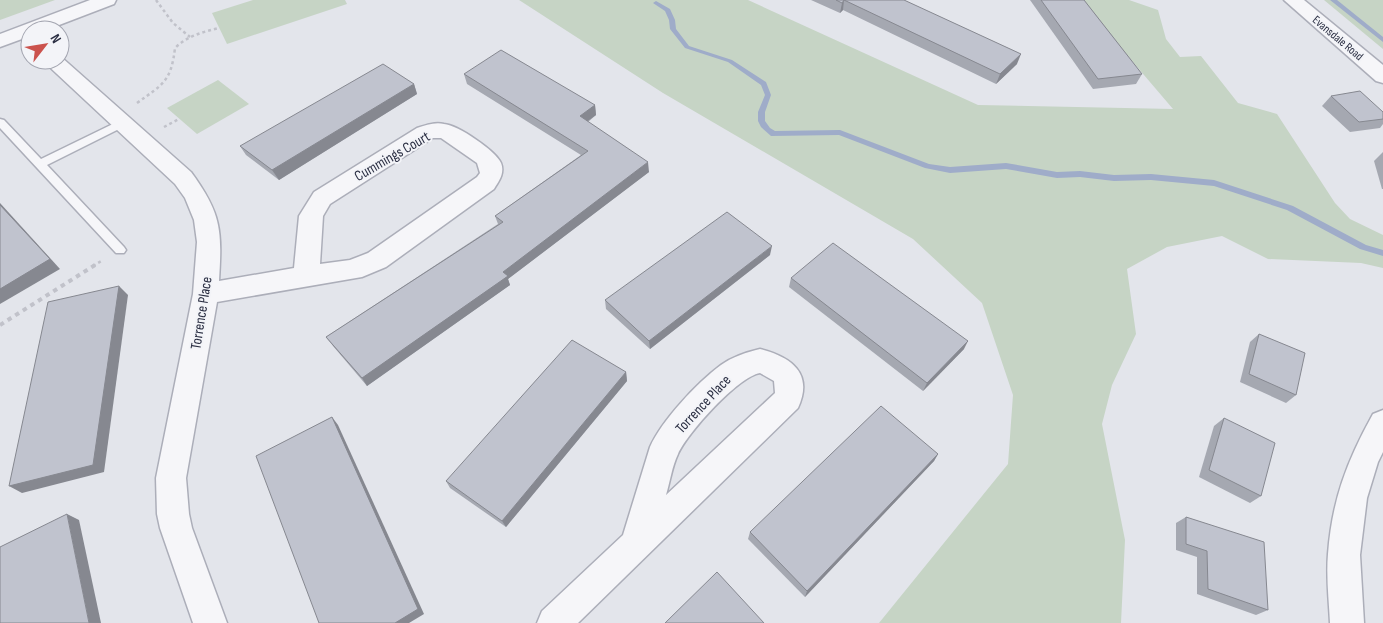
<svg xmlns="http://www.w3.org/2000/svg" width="1383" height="623" font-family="'Sofia Sans Condensed',sans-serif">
	<rect width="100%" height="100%" fill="#e3e5eb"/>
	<g fill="#c6d4c5">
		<path d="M0,0h55l-55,20z"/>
		<path d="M253,0h92l2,4 -120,40 -15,-31z"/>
		<path d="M519,0h229l230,105 195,4 -93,-109h49l29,10 8,29 14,18 21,-1 37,47 39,11 58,89 15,16 33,16v33l-22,-5 -93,-4 -46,-23 -55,11 -40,22 9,65 -24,51 -10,39 23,116 -4,83h-242l129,-159 5,-69 -31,-92 -69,-64 -250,-146z"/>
		<path d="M1324,0h59v49z"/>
		<path d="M218,80l31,24 -52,30 -30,-26z"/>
	</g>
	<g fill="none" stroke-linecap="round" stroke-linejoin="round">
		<g fill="#9facc9" fill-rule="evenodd">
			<path d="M1330,0h7l46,37v5z"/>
			<path d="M656,1l14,8 5,11 1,9 13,17 43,14 34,22 5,13 -6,17v9l5,7 5,3 65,-1 89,34 21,3 56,-4 51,9 23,-1 34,4 37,-1 63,6 79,26 73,39 17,5v6l-23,-7 -73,-39 -73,-24 -63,-6 -37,1 -34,-4 -23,1 -51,-9 -56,4 -25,-5 -86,-33 -68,1 -10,-9 -3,-6v-9l7,-17 -4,-10 -33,-23 -43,-14 -15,-19 -1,-9 -4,-9 -12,-8z"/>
		</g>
		<g stroke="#acaeb9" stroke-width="3">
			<path id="lane" d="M0,119l4,1 37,39 78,-38h8l1,2 -1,2 -80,40 77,82 2,3 -2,3h-8l-116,-125z"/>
		</g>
		<g stroke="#acaeb9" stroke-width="3">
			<g id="street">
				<path d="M90,0h26l-2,4 -68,26h-16v6l-30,11v-13z"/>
				<path d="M1284,0h20l79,65v18l-7,-2z"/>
				<path d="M60,56l131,116c31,42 31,59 28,109l75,-13 5,-52 15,-24 103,-64c9,-3 18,-6 27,-4 14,1 52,27 57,39 4,10 -2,18 -7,26l-108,78 -24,10 -145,25 -31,176 3,36 3,14 35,95h-34l-33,-95 -3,-14 -1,-36 37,-184 4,-52 -3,-22 -9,-22 -10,-14 -133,-124h18zM433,138h8l36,25 3,10 -3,4 -109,76 -18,7 -30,4 3,-48 7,-12z"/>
				<path d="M760,349c31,8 54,24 38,59l-220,215h-41l5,-12 81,-76 27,-88c12,-27 47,-64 71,-82 11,-8 26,-13 39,-16zM760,373l14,8 1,12 -109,102c4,-13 6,-29 12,-41 10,-22 60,-77 82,-81z"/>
				<path d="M1383,410v42l-5,10 -11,36 -7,57 4,68h-34c-1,-22 -4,-46 -2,-69 4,-54 19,-93 45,-140z"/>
			</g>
		</g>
		<g stroke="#c1c2ca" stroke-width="2.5" stroke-dasharray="3 3" stroke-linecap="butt">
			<path d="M156,0l17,23 17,14"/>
			<path d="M137,103c26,-19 34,-21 38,-55 12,-12 28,-16 44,-20"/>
			<path d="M164,127l15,-8"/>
			<path d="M93,266l10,-6"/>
		</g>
		<path stroke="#c1c2ca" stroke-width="4" stroke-dasharray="4.5 4.5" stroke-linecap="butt" d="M0,325l95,-60"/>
		<use href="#lane" fill="#f6f6f9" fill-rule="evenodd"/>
		<use href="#street" fill="#f6f6f9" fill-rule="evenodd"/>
	</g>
	<g fill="#a5a8b1">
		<path d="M811,0h93l113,64 -21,20 -153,-74 -3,3z"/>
		<path d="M1030,0h54l58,74 -6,10 -43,5z"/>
		<path d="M464,74l131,31 1,10 -8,7 61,50 -141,107 2,6 -143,101 -34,-40 -7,-9 172,-113 -3,-8 86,-61 -114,-71z"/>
		<path d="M414,84l3,10 -138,86 -33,-25 -6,-9z"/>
		<path d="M1331,96l52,16v12l-3,4 -30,4 -28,-26z"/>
		<path d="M1383,152v37h-1l-8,-28z"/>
		<path d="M770,255l-120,94 -44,-40 -1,-9z"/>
		<path d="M791,278l173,71 -41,42 -134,-104z"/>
		<path d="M1259,334l37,61 -10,8 -46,-21 10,-40z"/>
		<path d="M626,372l1,9 -121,146 -56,-39 -4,-7z"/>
		<path d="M1224,418l37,78 -11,7 -51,-26 15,-51z"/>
		<path d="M938,454l-4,7 -129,136 -57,-58 2,-7z"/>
		<path d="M1186,517l82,93 -12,5 -59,-21v-37l-21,-7v-27z"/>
	</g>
	<g fill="#868890">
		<path d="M844,0l-1,10 -3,3 2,-10z"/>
		<path d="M1021,54l-4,10 -21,20 4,-10z"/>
		<path d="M414,84l3,10 -138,86 -7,-10z"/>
		<path d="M595,105l1,10 -15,11 -1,-10z"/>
		<path d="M648,162l1,10 -141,107 2,6 -143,101 -5,-8z"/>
		<path d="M0,203l60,66 -60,35z"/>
		<path d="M772,246l-2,9 -120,94 -1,-8z"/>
		<path d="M119,286l9,9 -24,177 -82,21 -13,-7z"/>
		<path d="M968,341l-4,8 -41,42 4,-8z"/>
		<path d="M626,372l1,9 -121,146 -4,-6z"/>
		<path d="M332,417l6,8 86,189 -15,9h-14z"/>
		<path d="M938,454l-4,7 -129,136 2,-6z"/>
		<path d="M67,514l12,6 22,103h-12z"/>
	</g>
	<g fill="#c0c3ce" stroke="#868890">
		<path d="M836,0h68l117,54 -21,20 -156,-74 -2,3z"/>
		<path d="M1041,0h43l58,74 -44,5z"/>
		<path d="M501,50l94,55 -15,11 68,46 -145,110 5,4 -146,102 -36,-41 177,-115 -8,-6 93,-65 -124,-77z"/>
		<path d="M383,64l31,20 -142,86 -32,-24z"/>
		<path d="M1360,91l23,21v7l-24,3 -28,-26z"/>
		<path d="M0,205l50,54 -50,30z"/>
		<path d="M727,212l45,34 -123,95 -44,-41z"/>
		<path d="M833,243l135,98 -41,42 -136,-105z"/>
		<path d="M119,286l-26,179 -84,21 39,-184z"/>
		<path d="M1259,334l46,19 -9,42 -47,-21z"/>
		<path d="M572,340l54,32 -124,149 -56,-40z"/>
		<path d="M881,406l57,48 -131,137 -57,-59z"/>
		<path d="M332,417l86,192 -23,14h-76l-63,-167z"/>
		<path d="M1224,418l51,25 -14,53 -52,-26z"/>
		<path d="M67,514l22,109h-89v-76z"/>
		<path d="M1186,517l78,25 4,68 -60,-21 -1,-38 -21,-7z"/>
		<path d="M717,572l47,51h-99z"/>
	</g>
	<g text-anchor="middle" stroke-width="4" stroke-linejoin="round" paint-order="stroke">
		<g font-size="12" fill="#2b2f43" stroke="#f3f4f8">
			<text transform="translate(1338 38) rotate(40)" y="4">Evansdale Road</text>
		</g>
		<g font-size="15" fill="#2b2f43" stroke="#f3f4f8">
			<text transform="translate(392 156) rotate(-30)" y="5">Cummings Court</text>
			<text transform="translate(201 313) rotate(-81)" y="5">Torrence Place</text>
			<text transform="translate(703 404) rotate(-47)" y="5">Torrence Place</text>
		</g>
	</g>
	<g transform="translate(45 45) rotate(59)"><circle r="24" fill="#f3f4f8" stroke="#a3a5b0"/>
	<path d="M0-4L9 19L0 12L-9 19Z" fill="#cb524d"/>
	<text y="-8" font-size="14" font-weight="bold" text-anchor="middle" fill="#2b2f43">N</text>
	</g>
</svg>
